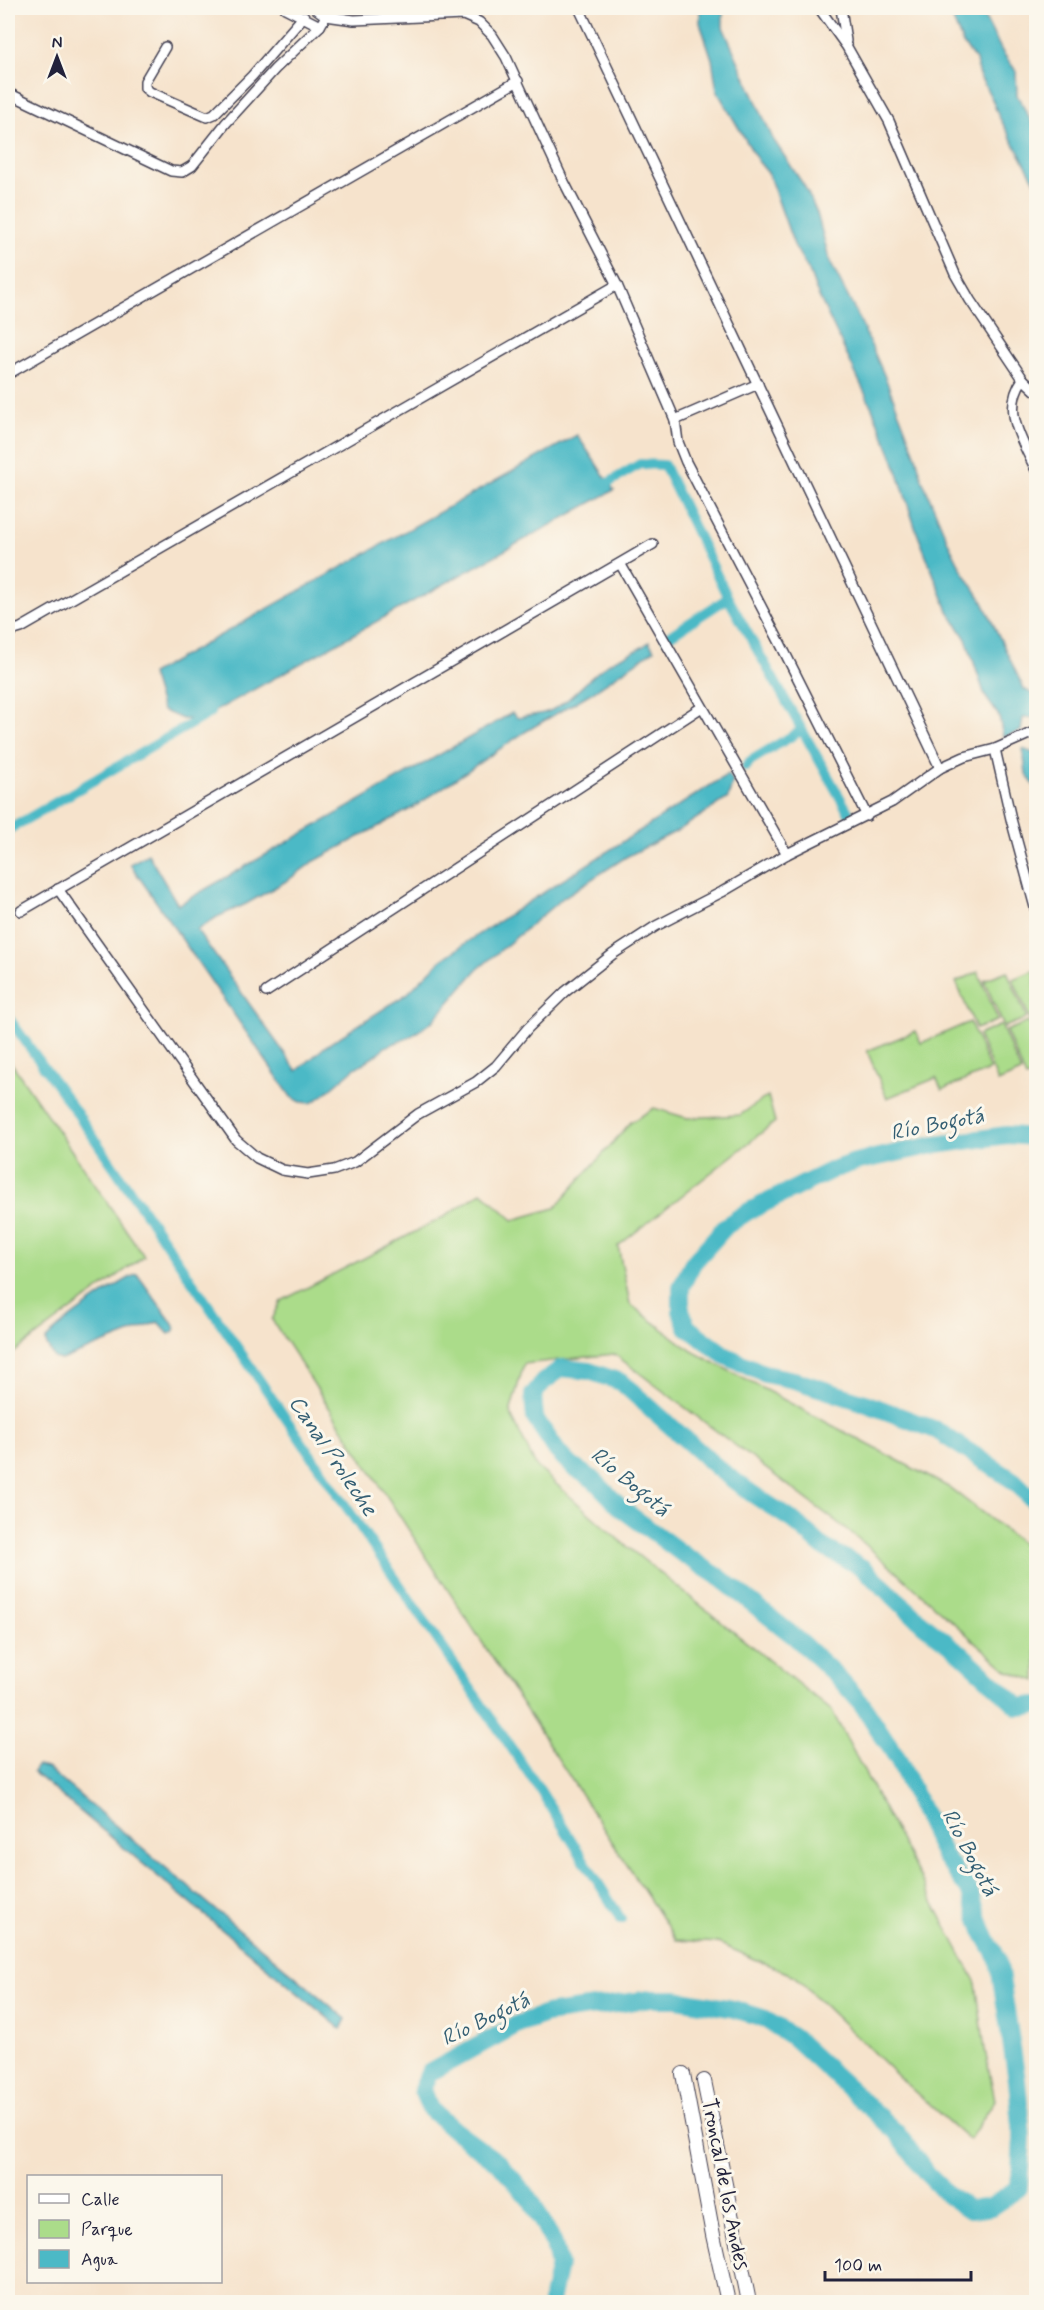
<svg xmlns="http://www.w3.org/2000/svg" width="1044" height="2310" font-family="Mynerve,sans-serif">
	<rect width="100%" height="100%" fill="#fbf7ec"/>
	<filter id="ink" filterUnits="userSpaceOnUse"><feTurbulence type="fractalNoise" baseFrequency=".0167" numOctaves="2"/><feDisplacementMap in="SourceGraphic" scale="12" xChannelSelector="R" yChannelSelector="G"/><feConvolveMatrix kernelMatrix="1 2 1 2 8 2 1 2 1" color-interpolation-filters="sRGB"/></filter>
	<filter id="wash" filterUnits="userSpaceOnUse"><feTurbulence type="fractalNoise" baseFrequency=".008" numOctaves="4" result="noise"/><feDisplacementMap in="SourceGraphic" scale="24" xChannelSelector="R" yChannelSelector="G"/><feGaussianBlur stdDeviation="1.35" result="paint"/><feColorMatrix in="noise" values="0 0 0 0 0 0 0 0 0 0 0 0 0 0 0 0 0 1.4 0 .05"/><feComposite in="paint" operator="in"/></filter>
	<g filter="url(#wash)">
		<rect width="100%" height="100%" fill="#f6e3cc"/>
		<g fill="#abdc8a" stroke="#667f62" stroke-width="1.5">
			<path d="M1035,970l1,55 -3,1 -20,-47z"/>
			<path d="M1007,971l20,47 -23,9 -20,-47z"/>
			<path d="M978,972l20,48 -22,9 -20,-47z"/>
			<path d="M970,1022l20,48 -48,20 -6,-12 -49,20 -20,-47 49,-20 5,12z"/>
			<path d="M1028,1022l8,19v33l-10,4 -20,-47z"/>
			<path d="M1001,1025l20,47 -23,10 -20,-47z"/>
			<path d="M8,1058l136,198 -136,101z"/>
			<path d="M768,1096l7,26 -157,124 12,58 62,47 258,137 86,66v127l-28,-10 -150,-133 -244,-184 -90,10 -14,49 26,53 83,74 213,171 144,272 9,67 10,50 -26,40 -64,-57 -111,-107 -76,-33 -42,-3 -404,-620 9,-19 161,-83 40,-26 31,28 42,-12 76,-86 23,-14 33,10 53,-3z"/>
		</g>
		<g fill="#4cb9c6" stroke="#376e80" stroke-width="1.5">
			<path d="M700,8h23v19l50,112 32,48 12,26 13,49 29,56 26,59 31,79 6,23 27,65 13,26 21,32 41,87 12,7v21l-13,1 -2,13 -18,6 -4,-21 -14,-20 -19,-57 -18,-28 -32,-81 -22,-69 -22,-53 -56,-118 -7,-19 -15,-26 -26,-72 -10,-12 -41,-70 -5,-32 -12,-36z"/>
			<path d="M948,8h32l23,45 13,18 1,24 19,35v53l-38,-68 -6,-16 -14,-26 -2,-13 -13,-16z"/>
			<path d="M577,435l37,55 -415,230 -17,-1 -20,-9 -11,-36z"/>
			<path d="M649,642l5,8 -63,43 -66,39 -111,75 -101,55 -25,18 -42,24 -29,13 -20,13 100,141 30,-26 80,-51 33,-33 31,-22 257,-165 5,7 -5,17 -49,32 -53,27 -62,40 -87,73 -43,50 -24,17 -25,10 -8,8 -22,13 -34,29 -10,6 -10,-1 -10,-5 -161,-233 18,-10 30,51 334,-192 6,5c10,-3 22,-3 32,-7 23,-11 37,-33 58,-47 13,-9 28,-11 41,-22z"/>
			<path d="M1023,749l13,5v34l-10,-14z"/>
			<path d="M137,1274l34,47 4,7 -2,4 -4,2 -11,-12 -97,38 -7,-2 -9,-17c11,-16 73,-58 92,-67z"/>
			<path d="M37,1766l10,2 299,251 -5,10 -308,-257z"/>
		</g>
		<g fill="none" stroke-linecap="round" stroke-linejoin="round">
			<g stroke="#4cb9c6" stroke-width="10">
				<path d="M598,489l42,-25 24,1 64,133 123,219"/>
				<path d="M666,638l62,-40"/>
				<path d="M746,767l4,-6 52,-31"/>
				<path d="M8,830l202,-117"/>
				<path d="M8,1017l73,102 457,668 83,132"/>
			</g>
			<g stroke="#4cb9c6" stroke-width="18">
				<path d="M1036,1137l-29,-2 -78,11 -74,16 -23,8 -85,42 -21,14 -33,37 -12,24v24l6,16 39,29 39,18 29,6 68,22 74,28 78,51 22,22"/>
				<path d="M551,2302l8,-37 -5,-21 -22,-42 -32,-38 -45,-33 -25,-22 -8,-19 7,-17 89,-49 28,-10 104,-15h27l57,10 29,9 31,20 103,95 30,41 22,22 21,14 21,-3 28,-19 3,-50 -5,-58 -19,-121 -14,-25 -15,-44 -25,-34 -46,-97 -36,-55 -24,-27 -43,-40 -76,-60 -35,-22 -62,-46 -28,-29 -21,-13 -16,-16 -22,-33 -2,-23 10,-13 19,-14 27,3 32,11 99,88 31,23 44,29 28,25 40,21 60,56 36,28 60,55 17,-2"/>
			</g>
		</g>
	</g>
	<g filter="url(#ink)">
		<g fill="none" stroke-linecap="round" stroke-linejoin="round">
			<g stroke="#423f51" stroke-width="12">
				<g id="minor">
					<path d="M285,8l35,18"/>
					<path d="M315,8l11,8 28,4 109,-5 16,7 13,13 14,22 56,121 55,107 58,135 3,22 8,20 93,179 88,175"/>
					<path d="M579,8l361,760"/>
					<path d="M819,8l28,39 42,74 66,153 15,26 53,79 13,12"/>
					<path d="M841,8l5,33"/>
					<path d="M165,47l-20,34v7l5,4 57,25 7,-3 38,-38 52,-60"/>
					<path d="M8,93l163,78 11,1 10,-6 34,-43 49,-54 45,-43 6,-10"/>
					<path d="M8,374l510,-293"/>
					<path d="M1023,379c-22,31 -1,61 13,91"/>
					<path d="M675,420l83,-36"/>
					<path d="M621,565l166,289"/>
					<path d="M8,632l13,-4 596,-343"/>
					<path d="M995,749l16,70 25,92"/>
					<path d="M58,889l178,251 21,18 25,12 26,4 26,-4 21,-8 63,-48 58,-32 20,-16 32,-38 37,-36 48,-38 43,-28 66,-34 65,-38 105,-52 48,-34 24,-11 31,-8 41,-18"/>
					<path d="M21,911l632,-367"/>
					<path d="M266,992l436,-285"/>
				</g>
			</g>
			<g stroke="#423f51" stroke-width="16">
				<g id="primary">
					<path d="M683,2074l30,161 15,67"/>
					<path d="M704,2081l45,221"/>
				</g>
			</g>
			<use href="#minor" stroke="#fff" stroke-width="9"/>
			<use href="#primary" stroke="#fff" stroke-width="14"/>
		</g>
	</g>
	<g text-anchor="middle" stroke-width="6" stroke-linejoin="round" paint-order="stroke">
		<g font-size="21" fill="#22223b" stroke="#fbf7ec">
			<text transform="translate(726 2184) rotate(79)" y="7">Troncal de los Andes</text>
		</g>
		<g font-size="22" font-style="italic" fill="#335e73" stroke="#fbf7ec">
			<text transform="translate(937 1123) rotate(-11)" y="8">Río Bogotá</text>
			<text transform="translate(334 1455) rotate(56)" y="8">Canal Proleche</text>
			<text transform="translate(631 1481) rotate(40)" y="8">Río Bogotá</text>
			<text transform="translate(971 1852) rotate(62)" y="8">Río Bogotá</text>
			<text transform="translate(485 2018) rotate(-26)" y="8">Río Bogotá</text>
		</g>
	</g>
	<rect width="1044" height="2310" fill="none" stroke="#fbf7ec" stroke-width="30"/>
	<rect x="27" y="2175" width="195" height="108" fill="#fbf7ec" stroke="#a4a2a5" stroke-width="1.5"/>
	<rect x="39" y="2194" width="30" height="9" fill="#ffffff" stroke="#a4a2a5" stroke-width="1.5"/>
	<text x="81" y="2205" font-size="18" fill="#22223b">Calle</text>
	<rect x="39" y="2220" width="30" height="18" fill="#abdc8a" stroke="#a4a2a5" stroke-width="1.5"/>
	<text x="81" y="2235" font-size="18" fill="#22223b">Parque</text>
	<rect x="39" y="2250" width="30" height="18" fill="#4cb9c6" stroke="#a4a2a5" stroke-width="1.5"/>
	<text x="81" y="2265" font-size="18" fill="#22223b">Agua</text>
	<g transform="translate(57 57)" stroke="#fbf7ec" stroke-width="4.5" paint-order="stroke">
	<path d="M0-4.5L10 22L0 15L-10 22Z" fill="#22223b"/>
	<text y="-9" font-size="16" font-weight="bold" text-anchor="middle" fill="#22223b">N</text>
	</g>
	<path d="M825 2271v9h146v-9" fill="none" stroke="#22223b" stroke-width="3"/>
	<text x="834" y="2271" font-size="18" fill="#22223b" stroke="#fbf7ec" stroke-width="4.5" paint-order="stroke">100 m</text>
</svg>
